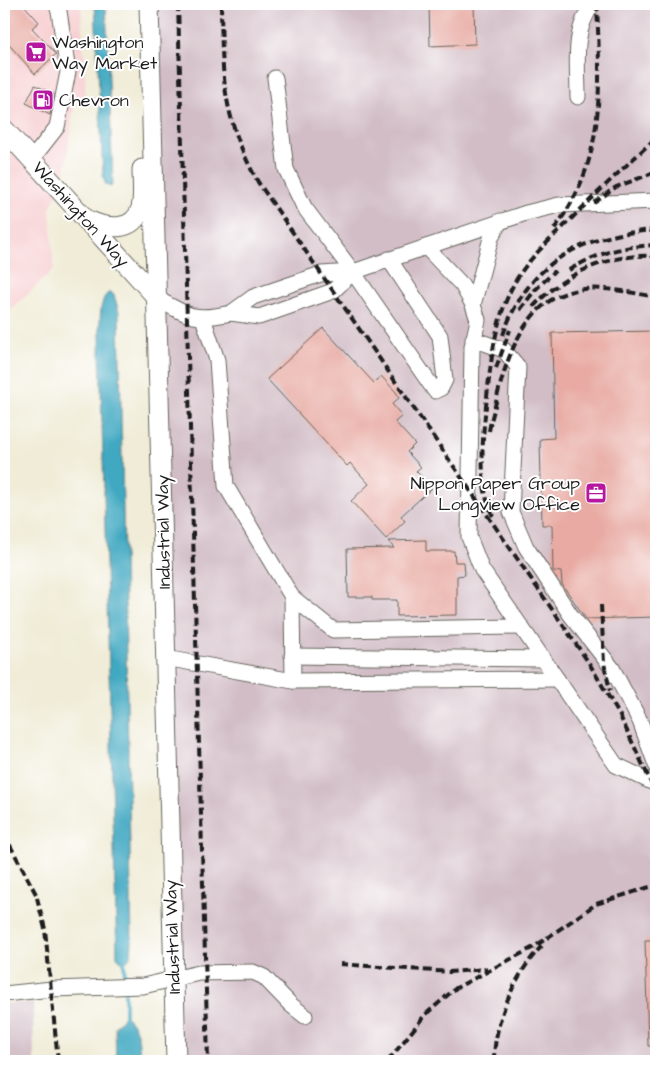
<svg xmlns="http://www.w3.org/2000/svg" width="660" height="1065" font-family="'Architects Daughter',sans-serif">
	<rect width="100%" height="100%" fill="#fff"/>
	<filter id="ink" filterUnits="userSpaceOnUse"><feTurbulence type="fractalNoise" baseFrequency=".02" numOctaves="2"/><feDisplacementMap in="SourceGraphic" scale="10" xChannelSelector="R" yChannelSelector="G"/><feConvolveMatrix kernelMatrix="1 2 1 2 8 2 1 2 1" color-interpolation-filters="sRGB"/></filter>
	<filter id="wash" filterUnits="userSpaceOnUse"><feTurbulence type="fractalNoise" baseFrequency=".0096" numOctaves="4" result="noise"/><feDisplacementMap in="SourceGraphic" scale="20" xChannelSelector="R" yChannelSelector="G"/><feGaussianBlur stdDeviation="1.12" result="paint"/><feColorMatrix in="noise" values="0 0 0 0 0 0 0 0 0 0 0 0 0 0 0 0 0 1.4 0 .05"/><feComposite in="paint" operator="in"/></filter>
	<g filter="url(#wash)">
		<rect width="100%" height="100%" fill="#f0ecd7"/>
		<path fill="#f7cfd1" d="M4,4h77l5,92 -11,1 -10,77 -15,35 4,60 -50,48z"/>
		<g fill="#d2bdc6">
			<path d="M149,4h507v1057h-476z"/>
			<path d="M4,1003h29l1,58h-30z"/>
		</g>
		<g fill="#41a8c1" stroke="#2e626e">
			<path d="M95,4h11l7,179 -2,4 -5,-2 -3,-8z"/>
			<path d="M110,292l4,3 5,17 13,630 -1,14 -7,8 -7,-7 -17,-605c1,-14 -4,-55 10,-60z"/>
			<path d="M125,1015c15,14 14,27 15,46h-24l-1,-34z"/>
		</g>
		<g fill="none" stroke-linecap="round" stroke-linejoin="round">
			<g stroke="#41a8c1" stroke-width="4">
				<path d="M124,959l1,25"/>
				<path d="M125,991v28"/>
			</g>
		</g>
		<g id="blocks">
			<g fill="#e8aaa3">
				<path d="M4,4h19l16,18 -7,6 24,26 -21,20 -31,-35z"/>
				<path d="M429,4h45l1,40 -45,2z"/>
				<path d="M35,85l19,9 -4,21 -24,-12z"/>
				<path d="M323,328l51,55 7,-7 15,16 3,6 -7,6 10,12 -7,6 20,22 -8,8 14,15 -5,4 16,17 -31,28 4,5 -19,18 -35,-38 18,-17 -19,-21 -3,3 -80,-87z"/>
				<path d="M656,331v286l-70,2 -24,-35 -1,-12 -8,-1 -1,-46h-10l-2,-86 14,-1 -2,-105z"/>
				<path d="M426,540v11h28l1,11h9l1,13 -8,1v39l-60,1v-16h-25v-3h-24l-1,-48 47,-1 -6,-7z"/>
				<path d="M645,940h11v106h-8z"/>
			</g>
		</g>
	</g>
	<g filter="url(#ink)">
		<use href="#blocks" fill-opacity="0" stroke="#66655d" stroke-width="1"/>
		<g fill="none" stroke-linecap="round" stroke-linejoin="round">
			<g stroke="#66655d" stroke-width="17">
				<g id="minor">
					<path d="M275,78l11,91 18,38 49,65 82,119 6,-3 4,-8 -5,-44 -51,-77"/>
					<path d="M578,97c0,-31 -6,-67 15,-93"/>
					<path d="M32,159l25,-32 11,-55 -9,-61 -3,-7"/>
					<path d="M426,247l36,38 11,20 5,15 -6,27 -3,190 13,33 134,195 40,19"/>
					<path d="M353,272l-20,19 -74,26 -28,-4 22,-16 68,-23 32,-2 173,-59 33,-8 97,-4"/>
					<path d="M158,299c31,18 37,22 73,14"/>
					<path d="M473,305l18,-67 9,-17"/>
					<path d="M473,339l31,11 14,17 -7,145 15,35 44,67 42,54 28,53 16,44"/>
					<path d="M292,597l41,33 188,-3"/>
					<path d="M292,656l251,3"/>
					<path d="M165,658l128,23 -1,-84 -66,-111 -9,-126 -14,-42"/>
					<path d="M293,681l264,-2"/>
					<path d="M4,994l48,-5 91,-3 56,-13 54,-1 11,5 27,28 14,11"/>
				</g>
			</g>
			<g stroke="#66655d" stroke-width="21">
				<g id="major">
					<path d="M149,4l27,1057"/>
					<path d="M4,129l154,170"/>
					<path d="M88,220c17,8 45,14 53,-12 3,-11 1,-27 1,-39"/>
				</g>
			</g>
			<use href="#minor" stroke="#fff" stroke-width="15"/>
			<use href="#major" stroke="#fff" stroke-width="19"/>
			<g stroke="#1c1c1c" stroke-width="4" stroke-dasharray="8 4" stroke-linecap="butt">
				<path d="M178,4l30,1057"/>
				<path d="M221,4c1,72 1,113 37,178l331,481 31,53 36,77"/>
				<path d="M594,203l22,-16 40,-15"/>
				<path d="M554,229c53,-69 46,-143 43,-225"/>
				<path d="M569,270c31,-18 51,-23 87,-25"/>
				<path d="M533,307c31,-34 78,-54 123,-51"/>
				<path d="M520,310l15,-20 20,-19"/>
				<path d="M503,335c25,-73 80,-101 153,-105"/>
				<path d="M496,368l14,-38"/>
				<path d="M489,431c2,-12 6,-23 8,-34 12,-47 31,-102 87,-108 24,-2 49,4 72,8"/>
				<path d="M493,516c-14,-26 -11,-73 -8,-101 5,-44 8,-94 30,-133 13,-23 32,-39 50,-57 30,-30 60,-59 91,-87"/>
				<path d="M601,605l3,58 6,28"/>
				<path d="M4,834l32,60 9,35 13,132"/>
				<path d="M340,964l109,8 38,-3"/>
				<path d="M388,1061l37,-46 31,-27 78,-41 62,-43 60,-19"/>
				<path d="M494,1061c0,-39 21,-88 48,-115"/>
			</g>
		</g>
	</g>
	<defs>
		<g id="supermarket-square" transform="scale(1.125)"><rect x="-9" y="-9" width="18" height="18" rx="4" fill="#b5179e" stroke="#fff"/><path d="M-6-5.5h2.5l.6 2H6L4.5 2H-2.5L-4.4-4H-6ZM-1.5 3.2a1.3 1.3 0 1 0 .1 0ZM3 3.2a1.3 1.3 0 1 0 .1 0Z" fill="#fff"/></g>
		<g id="fuel-square" transform="scale(1.125)"><rect x="-9" y="-9" width="18" height="18" rx="4" fill="#b5179e" stroke="#fff"/><path d="M-5.5-6h7V0h2V4h1.3V-2.5L3-4.5l.8-.8L6-3V5H2.5V1h-1V6h-7ZM-4.2-4.7v3.2H.2V-4.7Z" fill="#fff"/></g>
		<g id="office-square" transform="scale(1.125)"><rect x="-9" y="-9" width="18" height="18" rx="4" fill="#b5179e" stroke="#fff"/><path d="M-6-3h4V-5.5h4V-3h4V5H-6ZM-1-4.5V-3h2v-1.5ZM-6 0V1H6V0Z" fill="#fff"/></g>
	</defs>
	<g fill-rule="evenodd">
		<use href="#supermarket-square" x="36" y="52"/>
		<use href="#fuel-square" x="43" y="100"/>
		<use href="#office-square" x="596" y="493"/>
	</g>
	<g text-anchor="middle" stroke-width="4" stroke-linejoin="round" paint-order="stroke">
		<g font-size="18" fill="#1c1c1c" stroke="#fff" text-anchor="start">
			<text x="52" y="48">Washington<tspan x="52" dy="21">Way Market</tspan></text>
			<text x="59" y="106">Chevron</text>
			<text x="580" y="489" text-anchor="end">Nippon Paper Group<tspan x="580" dy="21">Longview Office</tspan></text>
		</g>
		<g font-size="18" fill="#1c1c1c" stroke="#fff">
			<text transform="translate(81 214) rotate(48)" y="6">Washington Way</text>
			<text transform="translate(163 532) rotate(-91)" y="6">Industrial Way</text>
			<text transform="translate(172 937) rotate(-92)" y="6">Industrial Way</text>
		</g>
	</g>
	<rect width="660" height="1065" fill="none" stroke="#fff" stroke-width="20"/>
</svg>
